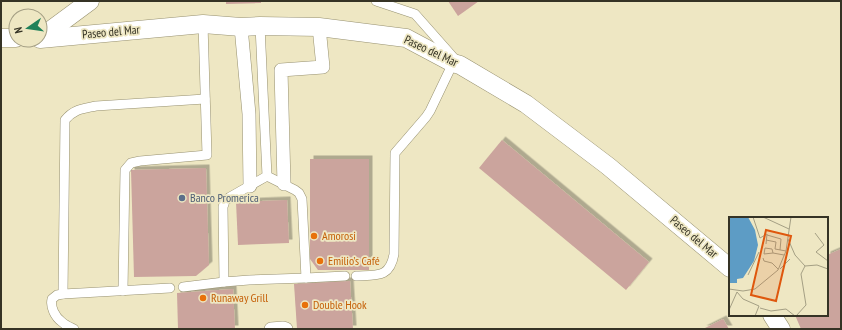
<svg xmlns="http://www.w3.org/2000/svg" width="842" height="330" font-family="'PT Sans Narrow',sans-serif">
	<defs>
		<filter id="shadow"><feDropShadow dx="3.5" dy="-3.5" stdDeviation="0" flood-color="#0004"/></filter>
	</defs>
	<rect width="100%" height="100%" fill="#eee7c3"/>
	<g fill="#cba49d" filter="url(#shadow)">
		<path d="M226,1h35v2l-35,1z"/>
		<path d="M448,1h31l-21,15z"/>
		<path d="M502,140l147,122 -23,28 -147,-122z"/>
		<path d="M310,159h59v111h-51l-8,-11z"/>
		<path d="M206,168l3,97 -13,11 -62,1 -3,-107z"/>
		<path d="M287,200l2,43 -51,2 -2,-43z"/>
		<path d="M841,249v80h-40l-6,-14h32v-60z"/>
		<path d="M350,281l3,48h-56l-3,-45z"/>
		<path d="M233,289l2,40h-57l-1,-36z"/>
		<path d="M723,319l6,10h-26z"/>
	</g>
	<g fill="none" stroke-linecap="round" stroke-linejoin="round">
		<g stroke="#979170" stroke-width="10">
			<g id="service">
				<path d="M376,1l39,13 38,43"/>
				<path d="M260,26l7,150 -37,21 -5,4 -2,6 1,75 25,-2 57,-2 -4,-79 -3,-6 -4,-3 -28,-14"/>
				<path d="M356,276c21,-1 34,2 38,-22l1,-101 31,-36 4,-6 23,-48"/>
				<path d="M306,278l39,-2"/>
				<path d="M183,287l41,-5"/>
				<path d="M123,291l2,-121 6,-7 9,-2 67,-6 -4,-131"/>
				<path d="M63,294l2,-174c9,-11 17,-11 31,-14l109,-7"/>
				<path d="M74,329c-4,-2 -9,-4 -12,-7 -7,-5 -12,-15 -10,-23l5,-4 6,-1 107,-6"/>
			</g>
		</g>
		<g stroke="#979170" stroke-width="14">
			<g id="pedestrian">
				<path d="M241,27l8,87 1,72"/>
				<path d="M284,184l-3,-114 42,-3 -4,-40"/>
				<path d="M271,329l12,-1 3,1"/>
			</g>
		</g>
		<g stroke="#979170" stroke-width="19">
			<g id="minor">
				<path d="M1,38h15"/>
				<path d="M40,38l50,-37"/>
				<path d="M40,39l163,-15 38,3 19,-1 59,1 87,11 47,25 7,2 66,39 82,62 122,102"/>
				<path d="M772,315l9,14"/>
			</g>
		</g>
		<use href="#service" stroke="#fff" stroke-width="9"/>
		<use href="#pedestrian" stroke="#fff" stroke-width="13"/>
		<use href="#minor" stroke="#fff" stroke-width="18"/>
	</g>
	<circle fill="#5c6f8a" stroke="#eee7c3" stroke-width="1.5" cx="182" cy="198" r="4"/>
	<g fill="#e8710a" stroke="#eee7c3" stroke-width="1.5">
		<circle cx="314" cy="236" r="4"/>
		<circle cx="320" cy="261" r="4"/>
		<circle cx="203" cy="298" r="4"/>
		<circle cx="305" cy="305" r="4"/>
	</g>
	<g text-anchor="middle" stroke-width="3.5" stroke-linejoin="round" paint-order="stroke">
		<g font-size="12" fill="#353325" stroke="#eee7c3">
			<text transform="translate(111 32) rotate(-5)" y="4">Paseo del Mar</text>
			<text transform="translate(431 51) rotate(25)" y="4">Paseo del Mar</text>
			<text transform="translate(694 237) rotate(40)" y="4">Paseo del Mar</text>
		</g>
		<g font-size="12" fill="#4e5e75" stroke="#eee7c3" text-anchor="start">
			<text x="190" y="202">Banco Promerica</text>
		</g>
		<g font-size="12" fill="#c56008" stroke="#eee7c3" text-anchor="start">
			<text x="322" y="240">Amorosi</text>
			<text x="328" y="265">Emilio’s Café</text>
			<text x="211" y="302">Runaway Grill</text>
			<text x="313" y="309">Double Hook</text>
		</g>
	</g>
	<g transform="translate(729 217)">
		<rect width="99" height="99" fill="#eee7c3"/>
		<path d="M0,0h19l7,13 3,15 -4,16 -11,17 -6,-1 6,1 -6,1v4h-8z" fill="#5d9cc5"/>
		<path fill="none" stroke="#a49f84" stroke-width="1" d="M24,0l7,21 7,-4 -1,10M34,0l26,12M86,16l9,12 -8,7 12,9M38,18l14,4 -1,11M59,22l7,16 10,11M37,23l10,2 -1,7 11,2M44,36l-9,1 1,-6 7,1 1,4 11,2M34,41l1,3 8,2 6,6M76,49l12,-1 11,4M51,52l10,-10M19,58l11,-23M0,72l14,2 12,-2 23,-19 8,-19 5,-34M8,75l6,7 16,7 -4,10M31,91l11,3 15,-2 9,7M0,93l8,-18M67,99l10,-11 -5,-31 4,-8"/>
		<path fill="#df570d" fill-opacity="0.15" stroke="#df570d" stroke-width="2" d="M37,13l25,6 -15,65 -25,-6z"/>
		<rect width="99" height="99" fill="none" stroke="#353325" stroke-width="2"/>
	</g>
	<rect width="842" height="330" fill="none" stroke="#353325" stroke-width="4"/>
	<g transform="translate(28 28) rotate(257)"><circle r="19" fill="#eee7c3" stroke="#a49f84"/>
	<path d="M0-3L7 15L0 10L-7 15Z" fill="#1f8159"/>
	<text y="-6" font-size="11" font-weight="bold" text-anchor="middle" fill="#353325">N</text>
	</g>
</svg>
